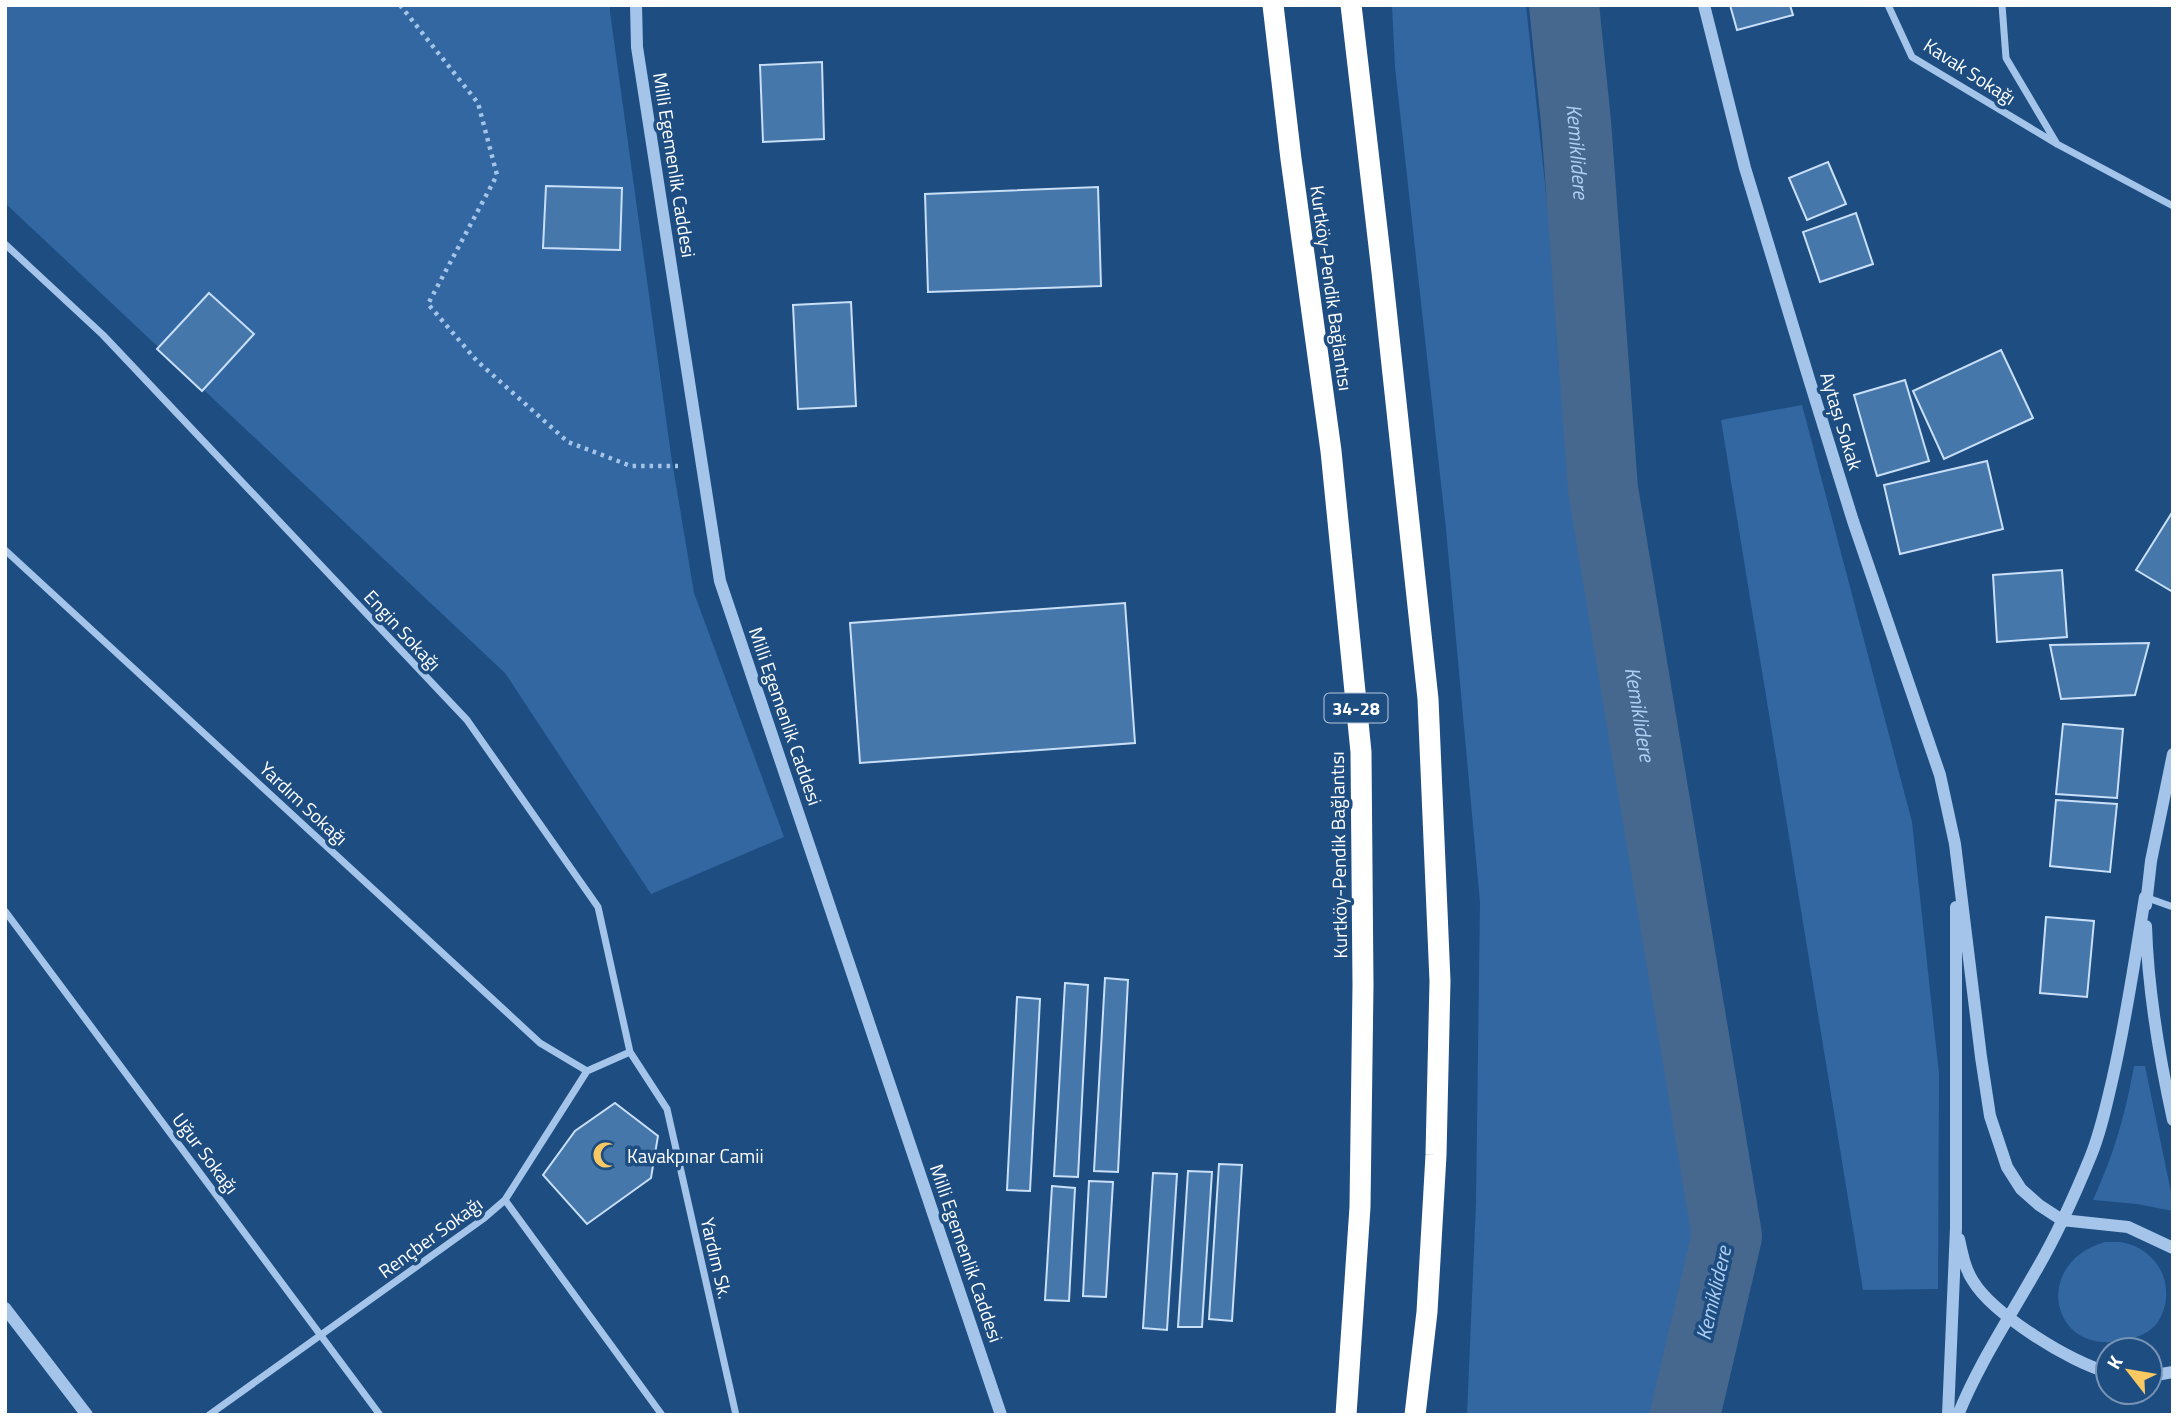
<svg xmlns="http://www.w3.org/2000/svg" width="2178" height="1420" viewBox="0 0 2178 1420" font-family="'Titillium Web',sans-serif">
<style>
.green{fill:#3267a1}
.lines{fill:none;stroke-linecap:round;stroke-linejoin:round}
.river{stroke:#46688f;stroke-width:70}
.building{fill:#4677ab;stroke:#c8dff7;stroke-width:2}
.path{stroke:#a4c5e9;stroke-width:4.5;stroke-dasharray:3.5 5;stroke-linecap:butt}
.minor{stroke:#a4c5e9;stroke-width:7}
.tertiary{stroke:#a4c5e9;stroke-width:12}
.motorway{stroke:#fff;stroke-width:21}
.labels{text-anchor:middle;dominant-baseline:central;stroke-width:7;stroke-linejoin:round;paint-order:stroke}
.shield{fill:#1e4d82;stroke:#bccada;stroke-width:2}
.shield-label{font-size:18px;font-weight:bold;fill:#fff}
.street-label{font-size:19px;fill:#fff;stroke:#1e4d82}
.poi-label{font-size:19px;fill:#fff;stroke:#1e4d82;text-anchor:start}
.water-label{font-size:21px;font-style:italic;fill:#afcff1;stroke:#1e4d82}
</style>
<rect width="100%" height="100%" fill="#1e4d82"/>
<!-- green -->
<path class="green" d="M5,5h605v7l61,443 23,138 90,244 -133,57 -146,-221 -500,-470z
M1392,5h134l45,424 131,795 -46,191h-189l9,-212 4,-301 -34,-373 -51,-462z
M1802,405l110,417 27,252 -1,215 -75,1 -142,-870z
M2134,1066h11l28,136v9l-36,-7 -44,-4c21,-46 32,-84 41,-134z
M2105,1242c5,0 11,0 16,0 39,7 57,47 37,80 -8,11 -20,15 -32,18 -76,18 -95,-77 -21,-98z"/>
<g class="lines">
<!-- river -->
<path class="river" id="s1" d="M1564,5l12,117 27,367 124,747 -42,179"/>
</g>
<!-- building -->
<path class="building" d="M1730,5h60l3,10 -56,15z
M822,62l2,77 -61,3 -3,-77z
M1828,162l18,42 -39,16 -18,-42z
M546,186l76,2 -2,62 -77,-2z
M1098,187l3,99 -173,6 -3,-98z
M1856,213l17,51 -53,18 -17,-50z
M209,293l45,41 -52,57 -45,-42z
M851,302l5,104 -58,3 -5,-104z
M2001,350l32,68 -89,41 -31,-68z
M1905,380l24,81 -52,15 -23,-81z
M1987,461l16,68 -103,25 -16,-69z
M2173,511v81l-37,-22z
M2062,570l5,67 -70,5 -4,-67z
M1125,603l10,140 -275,20 -10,-140z
M2149,643l-14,52 -74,4 -11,-54z
M2063,724l60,5 -6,69 -61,-4z
M2056,800l61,4 -7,68 -60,-6z
M2046,917l48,4 -7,76 -47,-4z
M1105,978l23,2 -10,192 -24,-1z
M1065,983l23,2 -10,192 -24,-1z
M1017,997l23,2 -10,192 -23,-1z
M615,1103l43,33 -7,42 -64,46 -44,-49 32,-44z
M1219,1164l23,1 -10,156 -23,-2z
M1188,1171l24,1 -10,155h-24z
M1153,1173l24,1 -10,156 -24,-2z
M1089,1181l24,1 -7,115 -23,-1z
M1052,1186l23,2 -6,113 -24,-1z"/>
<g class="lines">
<!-- path -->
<path class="path" d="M400,5l78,98 19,72 -69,129 49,57 91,81 63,24h47"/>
<!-- minor -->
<path class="minor" d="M1888,5l24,52 145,87 116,62
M2002,5l4,53 51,86
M5,244l98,91 364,385 131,187 32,145 37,57 69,306
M5,550l535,493 47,28
M2145,897l28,10
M5,911l375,504
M505,1200l157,215
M209,1415l274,-196 22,-19 82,-129 43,-19"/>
<!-- tertiary -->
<path class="tertiary" d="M636,5l1,42 83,534 281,834
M1704,5l41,163 64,211 44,142 87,254 15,69 26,213 9,59 17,51 14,22 18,16 23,15 66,7 45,21
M2146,905l5,-44 22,-107
M2146,926c2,66 13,130 27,194
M1959,1239c3,14 6,30 14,42 20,33 98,82 135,91
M5,1308l82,107
M2150,1376l23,-4
M1948,1415l8,-187v-321
M1958,1415c20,-50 50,-95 76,-141 22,-37 40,-77 56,-116 10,-24 16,-51 22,-77 14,-60 23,-122 33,-184"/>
<!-- motorway -->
<path class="motorway" d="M1273,5l18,154 40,292 30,301 2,233 -3,222 -14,208
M1351,5l31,267 46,427 12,282 -4,174 -9,157 -12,103"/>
</g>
<!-- icons -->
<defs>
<g id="mosque-bare" transform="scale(2.1)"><path d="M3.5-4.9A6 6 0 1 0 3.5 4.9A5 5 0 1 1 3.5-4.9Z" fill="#f8c863" stroke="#1e4d82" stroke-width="2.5" paint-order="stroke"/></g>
</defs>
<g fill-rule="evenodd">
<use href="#mosque-bare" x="606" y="1155"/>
</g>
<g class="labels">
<!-- shield labels -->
<rect class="shield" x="1324.5" y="693.5" width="63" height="29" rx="5"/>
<g class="shield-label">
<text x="1356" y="708">34-28</text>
</g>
<!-- street labels -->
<g class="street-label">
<text transform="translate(1970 71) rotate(33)">Kavak Sokağı</text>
<text transform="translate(675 165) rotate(81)">Milli Egemenlik Caddesi</text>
<text transform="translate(1332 288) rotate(82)">Kurtköy-Pendik Bağlantısı</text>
<text transform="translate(1842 421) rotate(73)">Aytaşı Sokak</text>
<text transform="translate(403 630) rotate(47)">Engin Sokağı</text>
<text transform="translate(786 716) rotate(71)">Milli Egemenlik Caddesi</text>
<text transform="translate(304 803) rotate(43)">Yardım Sokağı</text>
<text transform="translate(1338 855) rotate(-91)">Kurtköy-Pendik Bağlantısı</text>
<text transform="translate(206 1153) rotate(53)">Uğur Sokağı</text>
<text transform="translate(430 1237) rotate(-36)">Rençber Sokağı</text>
<text transform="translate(967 1253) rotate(71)">Milli Egemenlik Caddesi</text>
<text transform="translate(717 1258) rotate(77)">Yardım Sk.</text>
</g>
<!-- poi labels -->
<g class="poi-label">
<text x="627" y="1155">Kavakpınar Camii</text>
</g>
<!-- water labels -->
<g class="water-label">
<text stroke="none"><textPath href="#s1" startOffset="147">Kemiklidere</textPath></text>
<text stroke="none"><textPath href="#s1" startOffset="714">Kemiklidere</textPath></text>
<text transform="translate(1713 1293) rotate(-77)">Kemiklidere</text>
</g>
</g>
<!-- border -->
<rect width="2178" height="1420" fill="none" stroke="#ffffff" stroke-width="14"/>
<!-- north arrow -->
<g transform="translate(2129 1371) rotate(301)"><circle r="33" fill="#1e4d82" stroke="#7894b4" stroke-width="2"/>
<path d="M0-5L12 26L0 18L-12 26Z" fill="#f8c863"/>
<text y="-10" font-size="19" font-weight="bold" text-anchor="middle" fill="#ffffff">K</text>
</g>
</svg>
